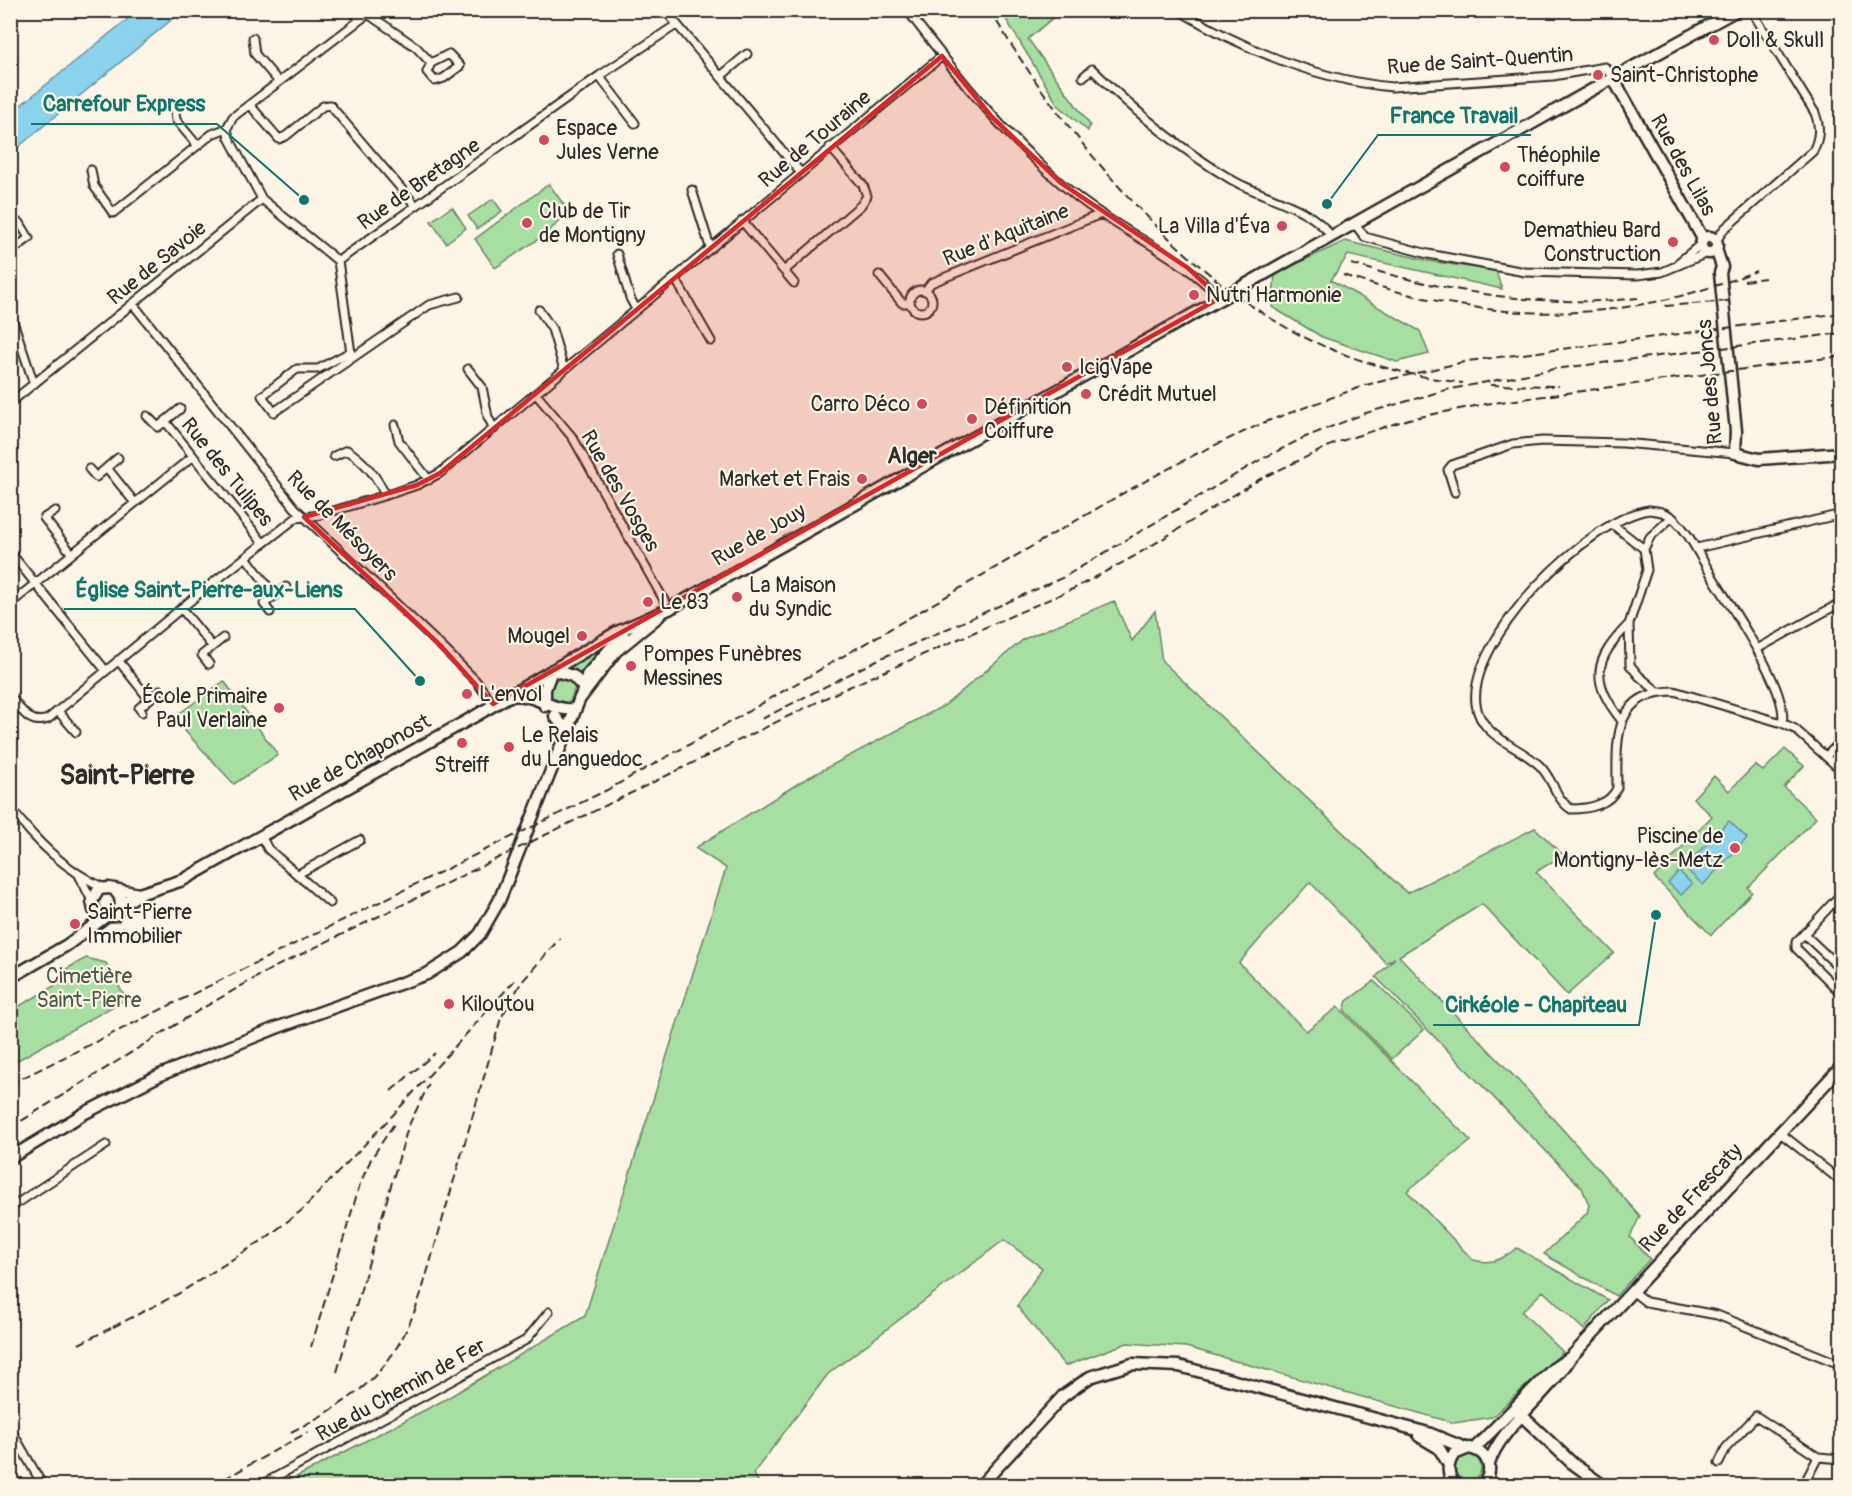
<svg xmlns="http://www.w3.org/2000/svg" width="1852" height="1496" viewBox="0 0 1852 1496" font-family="Pangolin,sans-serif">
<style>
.green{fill:#a7dea2;stroke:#698466;stroke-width:1.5}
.water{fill:#8bd2ec;stroke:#658f9f;stroke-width:1.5}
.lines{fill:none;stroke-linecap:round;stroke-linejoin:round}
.street-casing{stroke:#2b2b2b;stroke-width:11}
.secondary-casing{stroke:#2b2b2b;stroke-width:15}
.primary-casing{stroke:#2b2b2b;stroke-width:15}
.street{stroke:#fcf5e5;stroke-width:7}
.secondary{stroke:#fcf5e5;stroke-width:10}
.primary{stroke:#fcf5e5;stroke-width:10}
.rail{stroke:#2b2b2b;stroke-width:2;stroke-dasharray:9 4.5;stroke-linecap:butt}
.marked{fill:#d62828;fill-opacity:0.2;stroke:#d62828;stroke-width:4.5;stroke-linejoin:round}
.poi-dot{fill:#d1495b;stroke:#fcf5e5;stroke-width:2}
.labels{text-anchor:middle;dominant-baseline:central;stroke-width:4.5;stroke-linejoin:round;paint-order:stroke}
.poi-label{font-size:21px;fill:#2b2b2b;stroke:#fcf5e5;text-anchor:start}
.street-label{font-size:21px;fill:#2b2b2b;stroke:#fcf5e5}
.park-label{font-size:21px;fill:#4a5849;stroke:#fcf5e5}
.neighbourhood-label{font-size:22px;font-weight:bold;fill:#2b2b2b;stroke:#fcf5e5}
.district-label{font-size:27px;font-weight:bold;fill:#2b2b2b;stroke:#fcf5e5}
.leader{fill:none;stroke:#0f766e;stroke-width:2}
.callout-dot{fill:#0f766e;stroke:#fcf5e5;stroke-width:2}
.callout-label{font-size:22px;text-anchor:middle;font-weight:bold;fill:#0f766e;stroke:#fcf5e5;stroke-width:4.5;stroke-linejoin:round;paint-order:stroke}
</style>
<rect width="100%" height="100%" fill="#fcf5e5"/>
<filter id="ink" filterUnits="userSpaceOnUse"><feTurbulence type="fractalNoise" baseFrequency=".0167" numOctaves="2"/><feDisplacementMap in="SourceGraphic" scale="12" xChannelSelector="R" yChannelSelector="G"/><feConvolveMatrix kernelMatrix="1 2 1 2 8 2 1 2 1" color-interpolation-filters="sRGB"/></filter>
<g filter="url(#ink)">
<!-- green -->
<path class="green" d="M1001,11h49l5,5 -27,23 62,86 -2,6 -30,-26z
M549,184l20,28 -23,22 -51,34 -20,-29z
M493,199l9,12 -25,18 -9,-13z
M452,207l14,21 -20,15 -15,-22z
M1345,241l84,20 67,10 6,18 -154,-34 -17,25 89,51 9,23 -32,8 -75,-25 -50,-30 3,-33z
M1114,601l18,40 23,-30 7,50 245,232 128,-65 28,27 -27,17 78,81 -47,42 -85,-91 -83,52 131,137 110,123 -10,21 20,22 -34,37 -72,-42 43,-41 2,-8 -7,-17 -206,-211 19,-19 -9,5 -76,-81 -71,81 67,68 32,-24 133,134 -64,50 66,69c20,5 29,-1 44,-12l91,52 -24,30 -41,-39 -21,21 41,40 -71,65 -38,6 -268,-76 -59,-4 -62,23 -48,-60 25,-38 -38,-28 -176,134 -75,100 8,11h-480l165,-86 139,-83 141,-448 -31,-20 107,-67 143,-76 79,-66z
M613,639l-31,39 -8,-7 -13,-3z
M561,678h8l7,6 -7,21 -19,-4 1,-17z
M224,681l54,74 -44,29 -61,-66z
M1785,749l19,17 -20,21 32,31 -68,70 4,4 -41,43 -57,-58 58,-61 -19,-18 21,-22 15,15 26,-26 8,6z
M86,958l20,5 20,36 -115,65v-53l50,-29 -2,-9z
M1374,981l50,49 -32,29 -48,-49 3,-9z
M1455 1468a13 13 0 1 1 26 0a13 13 0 1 1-26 0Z"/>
<!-- water -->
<path class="water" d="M139,10l43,1 -171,142v-40z
M1729,821l18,17 -44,47 -19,-18z
M1679,871l13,13 -11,11 -13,-12z"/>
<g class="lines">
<!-- street casing -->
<g class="street-casing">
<path id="street" d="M352,10l8,10
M524,10v1
M665,10l135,162
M907,10c51,67 103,133 169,186 46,37 104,58 144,102
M1178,10c64,38 139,70 214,77l161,-11 52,-9 8,11
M1712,10l5,11
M368,14l48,33 15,16
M253,38l2,16 24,28
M449,54l11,12 -16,12 -9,3 -8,-9 4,-9z
M599,76l36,47
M721,76l26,-22
M1083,77l9,-8c42,42 88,80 140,111 31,18 79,26 99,56
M174,103l2,17 21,25
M250,105l29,34 7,-3 37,-30 7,-1 86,101
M227,128l6,-11 140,-107
M91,170l3,16 19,27 99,-79 15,-6
M692,190l18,57
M262,199l76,62 261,-185 77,-51
M742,221l52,62
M1354,223l11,14 63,17 97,18 112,3 25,-3 45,-19
M10,230l10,-7 9,15 -19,14
M1716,241l8,-12 89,-78c7,-14 7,-24 2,-38l-64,-103
M617,254l13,44 6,11
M338,261l13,92
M1679,262l22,-18
M784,271l77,-66 6,-9 -4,-11 -33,-38
M879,275l23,28h8
M675,278l36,63
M910 301a11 11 0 1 1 22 0a11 11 0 1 1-22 0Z
M925,291l6,-8 170,-69
M133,304l162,204 146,138 35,35 17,23
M539,310l13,19 12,41
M10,312l24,72
M350,352l-32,17h-21l-35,27 12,16 155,-107 30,-8
M468,369l14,18 6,30 6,12
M536,394l37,44 96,171
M10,403l252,-204 -33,-61 -2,-10
M147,416l11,11 22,-18
M165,421l98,122
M395,425l4,16 30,39
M334,456l13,-6c17,11 30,26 38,45
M107,468l28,35
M89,469l7,8 22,-19
M1455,492l-7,-22 4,-5 61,-21 29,-3 81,2 112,10
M1649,510c10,1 17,2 25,9 15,14 21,29 31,45 17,31 86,126 77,159l-108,-32c-63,1 -57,52 -57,97 -7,17 -29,21 -46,21 -16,-10 -18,-31 -32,-44 -20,-19 -59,-28 -63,-61 -8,-65 112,-185 173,-194z
M55,511l-11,7 28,36
M1612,524l32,25
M1697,548l145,-34
M10,552l96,119
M246,557l29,39
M10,604l182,-147
M181,608l31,38
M270,612l-6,-8 22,-17
M1757,649l76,-42 9,-2
M118,660l31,39
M209,664l-7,-9 21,-17
M1658,692l-19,-16 -9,-11 -1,-41 18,-54 -3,-21 6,-12 22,-20
M10,696c11,13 19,30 38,23l153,-127 95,-74 24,-3 73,-22 24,-8 23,-12 502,-417
M58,711l18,21
M142,712l-3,-4 21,-18
M1622,721c-33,-41 -28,-61 7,-97
M1782,723l13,6 47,42
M1826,756l16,-15
M10,807c26,35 54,62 94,81
M261,836l7,13 62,54
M298,874l62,-34
M79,875l13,26
M1804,934l38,-41
M1842,970l-38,-36 -8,8v6l46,46
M1779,1132l63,50
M10,1208l96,-63
M1632,1291l14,11 71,13 125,50
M10,1428l33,58
M1719,1463l7,-15 30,-32 62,41 24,2
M259,1486l267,-146 23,-28
M1803,1486l15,-29"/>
</g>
<!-- secondary casing -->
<g class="secondary-casing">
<path id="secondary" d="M1613,78l90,161
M1701 245a8 8 0 1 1 16 0a8 8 0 1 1-16 0Z
M1716,249l6,18 -2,6 16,158 -1,22 24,6 83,-6
M552,670l21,6 11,12
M584,688l3,-13 36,-41
M510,696c26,-4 41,16 65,13
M579,700l37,-49 43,-35
M545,706v-17l7,-19
M114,889l6,8 1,9 -6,9 -14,1 -7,-6 -2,-9 7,-12 10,-1 30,6
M121,906l18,-12 44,-14 294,-165 140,-83 52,-23
M10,978l57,-33 38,-28
M1519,1413l53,50 32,23
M1419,1436l20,12 10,17
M1474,1449l79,-80 18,-12 271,-291
M1489,1464c9,-34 60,-71 80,-104
M980,1486l83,-90 27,-19 42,-13 47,2 249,67 37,15
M1457,1486c-10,-9 -11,-21 -3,-32l15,-6c20,3 27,24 12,38"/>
</g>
<!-- primary casing -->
<g class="primary-casing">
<path id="primary" d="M669,609l944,-531 124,-68
M555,716l7,9 -2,12
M10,1158l75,-45 75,-38 116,-47 151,-54 35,-22 18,-18 19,-33 85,-213"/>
</g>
<!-- street -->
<use href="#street" class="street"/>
<!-- secondary -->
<use href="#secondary" class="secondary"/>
<!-- primary -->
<use href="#primary" class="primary"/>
<!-- rail -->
<path class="rail" d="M990,10c70,120 193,269 320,330 49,23 100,36 153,43
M1351,264c95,27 188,45 287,34
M1343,275c144,49 271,53 413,-4
M1744,281l21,-3
M1665,306l64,-5
M1490,385l69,1
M762,719l115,-59 187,-83 196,-117 43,-22 63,-25 80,-23 108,-21 288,-36
M10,1084l597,-294 130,-72 390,-227 67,-36 71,-33 101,-37 102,-24 374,-48
M391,1091l44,-38
M10,1128l191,-119 70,-40 571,-279 233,-102 58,-31 127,-78 78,-37 71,-23 76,-15 357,-48
M113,1327l65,-33 88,-56 36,-28 91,-95 123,-136
M79,1344l40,-20
M311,1347l49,-163 11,-25 25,-38
M337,1372l71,-245 21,-43
M291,1432c73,-37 107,-65 132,-145l78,-269 20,-35 39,-45
M212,1486l96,-54"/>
</g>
</g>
<!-- marked area -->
<path class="marked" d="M942,56l50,61 69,66 127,85 32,30 -727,406 -52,-58 -137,-129 113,-32 23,-12z"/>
<!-- markers -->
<g class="poi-dot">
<circle cx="1714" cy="40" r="6"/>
<circle cx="1598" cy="75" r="6"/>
<circle cx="544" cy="140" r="6"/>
<circle cx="1505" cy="167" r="6"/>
<circle cx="527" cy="223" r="6"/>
<circle cx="1282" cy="226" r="6"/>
<circle cx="1673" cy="242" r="6"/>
<circle cx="1194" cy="295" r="6"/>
<circle cx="1067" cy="367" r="6"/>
<circle cx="1086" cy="394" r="6"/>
<circle cx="922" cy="404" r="6"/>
<circle cx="972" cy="419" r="6"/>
<circle cx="862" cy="479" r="6"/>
<circle cx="737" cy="597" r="6"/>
<circle cx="648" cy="602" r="6"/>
<circle cx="582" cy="636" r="6"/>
<circle cx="631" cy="666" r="6"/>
<circle cx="467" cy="694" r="6"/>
<circle cx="279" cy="708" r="6"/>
<circle cx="462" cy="743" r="6"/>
<circle cx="509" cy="747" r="6"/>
<circle cx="1735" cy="848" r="6"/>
<circle cx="75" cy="924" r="6"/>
<circle cx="449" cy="1004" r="6"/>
</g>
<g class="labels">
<!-- poi labels -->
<g class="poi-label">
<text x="1726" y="40">Doll &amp; Skull</text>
<text x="1610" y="75">Saint-Christophe</text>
<text x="556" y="128">Espace<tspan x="556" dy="24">Jules Verne</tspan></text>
<text x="1517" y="155">Théophile<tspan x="1517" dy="24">coiffure</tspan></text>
<text x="539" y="211">Club de Tir<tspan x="539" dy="24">de Montigny</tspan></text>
<text x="1270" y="226" text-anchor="end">La Villa d'Éva</text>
<text x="1661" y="230" text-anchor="end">Demathieu Bard<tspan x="1661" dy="24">Construction</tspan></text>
<text x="1206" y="295">Nutri Harmonie</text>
<text x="1079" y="367">IcigVape</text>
<text x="1098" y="394">Crédit Mutuel</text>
<text x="910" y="404" text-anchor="end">Carro Déco</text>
<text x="984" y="407">Définition<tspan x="984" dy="24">Coiffure</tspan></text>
<text x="850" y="479" text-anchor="end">Market et Frais</text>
<text x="749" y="585">La Maison<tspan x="749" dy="24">du Syndic</tspan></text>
<text x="660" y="602">Le 83</text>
<text x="570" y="636" text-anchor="end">Mougel</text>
<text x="643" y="654">Pompes Funèbres<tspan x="643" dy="24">Messines</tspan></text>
<text x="479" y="694">L'envol</text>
<text x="267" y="696" text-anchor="end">École Primaire<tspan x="267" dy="24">Paul Verlaine</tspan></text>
<text x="521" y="735">Le Relais<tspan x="521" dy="24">du Languedoc</tspan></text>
<text x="462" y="765" text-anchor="middle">Streiff</text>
<text x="1723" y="836" text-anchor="end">Piscine de<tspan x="1723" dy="24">Montigny-lès-Metz</tspan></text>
<text x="87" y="912">Saint-Pierre<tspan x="87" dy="24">Immobilier</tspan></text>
<text x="461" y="1004">Kiloutou</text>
</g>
<!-- street labels -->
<g class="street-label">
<text transform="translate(1480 61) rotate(-4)">Rue de Saint-Quentin</text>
<text transform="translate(815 139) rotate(-40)">Rue de Touraine</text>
<text transform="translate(1683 165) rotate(61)">Rue des Lilas</text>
<text transform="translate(419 184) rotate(-35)">Rue de Bretagne</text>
<text transform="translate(1006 235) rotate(-22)">Rue d'Aquitaine</text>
<text transform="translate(157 263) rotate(-39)">Rue de Savoie</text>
<text transform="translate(1710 382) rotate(-95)">Rue des Joncs</text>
<text transform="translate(227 472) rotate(51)">Rue des Tulipes</text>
<text transform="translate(620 491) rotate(60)">Rue des Vosges</text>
<text transform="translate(342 526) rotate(45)">Rue de Mésoyers</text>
<text transform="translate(759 535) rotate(-30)">Rue de Jouy</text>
<text transform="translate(360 758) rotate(-29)">Rue de Chaponost</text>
<text transform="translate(1691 1198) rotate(-47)">Rue de Frescaty</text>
<text transform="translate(401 1390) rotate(-29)">Rue du Chemin de Fer</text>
</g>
<!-- park labels -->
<g class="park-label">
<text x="89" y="976">Cimetière<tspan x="89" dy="24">Saint-Pierre</tspan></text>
</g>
<!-- neighbourhood labels -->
<g class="neighbourhood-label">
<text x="912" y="456">Alger</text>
</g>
<!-- district labels -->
<g class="district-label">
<text x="127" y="775">Saint-Pierre</text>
</g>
</g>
<!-- callouts -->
<path class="leader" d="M304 200L217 124H31M1327 204L1378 135H1531M420 681L355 609H64M1656 915L1639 1025H1433"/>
<g class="callout-dot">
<circle cx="304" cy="200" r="6"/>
<circle cx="1327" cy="204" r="6"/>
<circle cx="420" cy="681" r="6"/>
<circle cx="1656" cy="915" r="6"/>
</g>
<g class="callout-label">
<text x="124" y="111">Carrefour Express</text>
<text x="1454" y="123">France Travail</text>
<text x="209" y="597">Église Saint-Pierre-aux-Liens</text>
<text x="1536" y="1012">Cirkéole - Chapiteau</text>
</g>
<!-- margin -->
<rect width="1852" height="1496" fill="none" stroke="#fcf5e5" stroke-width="36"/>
<rect x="18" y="18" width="1816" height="1460" fill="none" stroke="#2b2b2b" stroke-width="2" filter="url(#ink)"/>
</svg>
